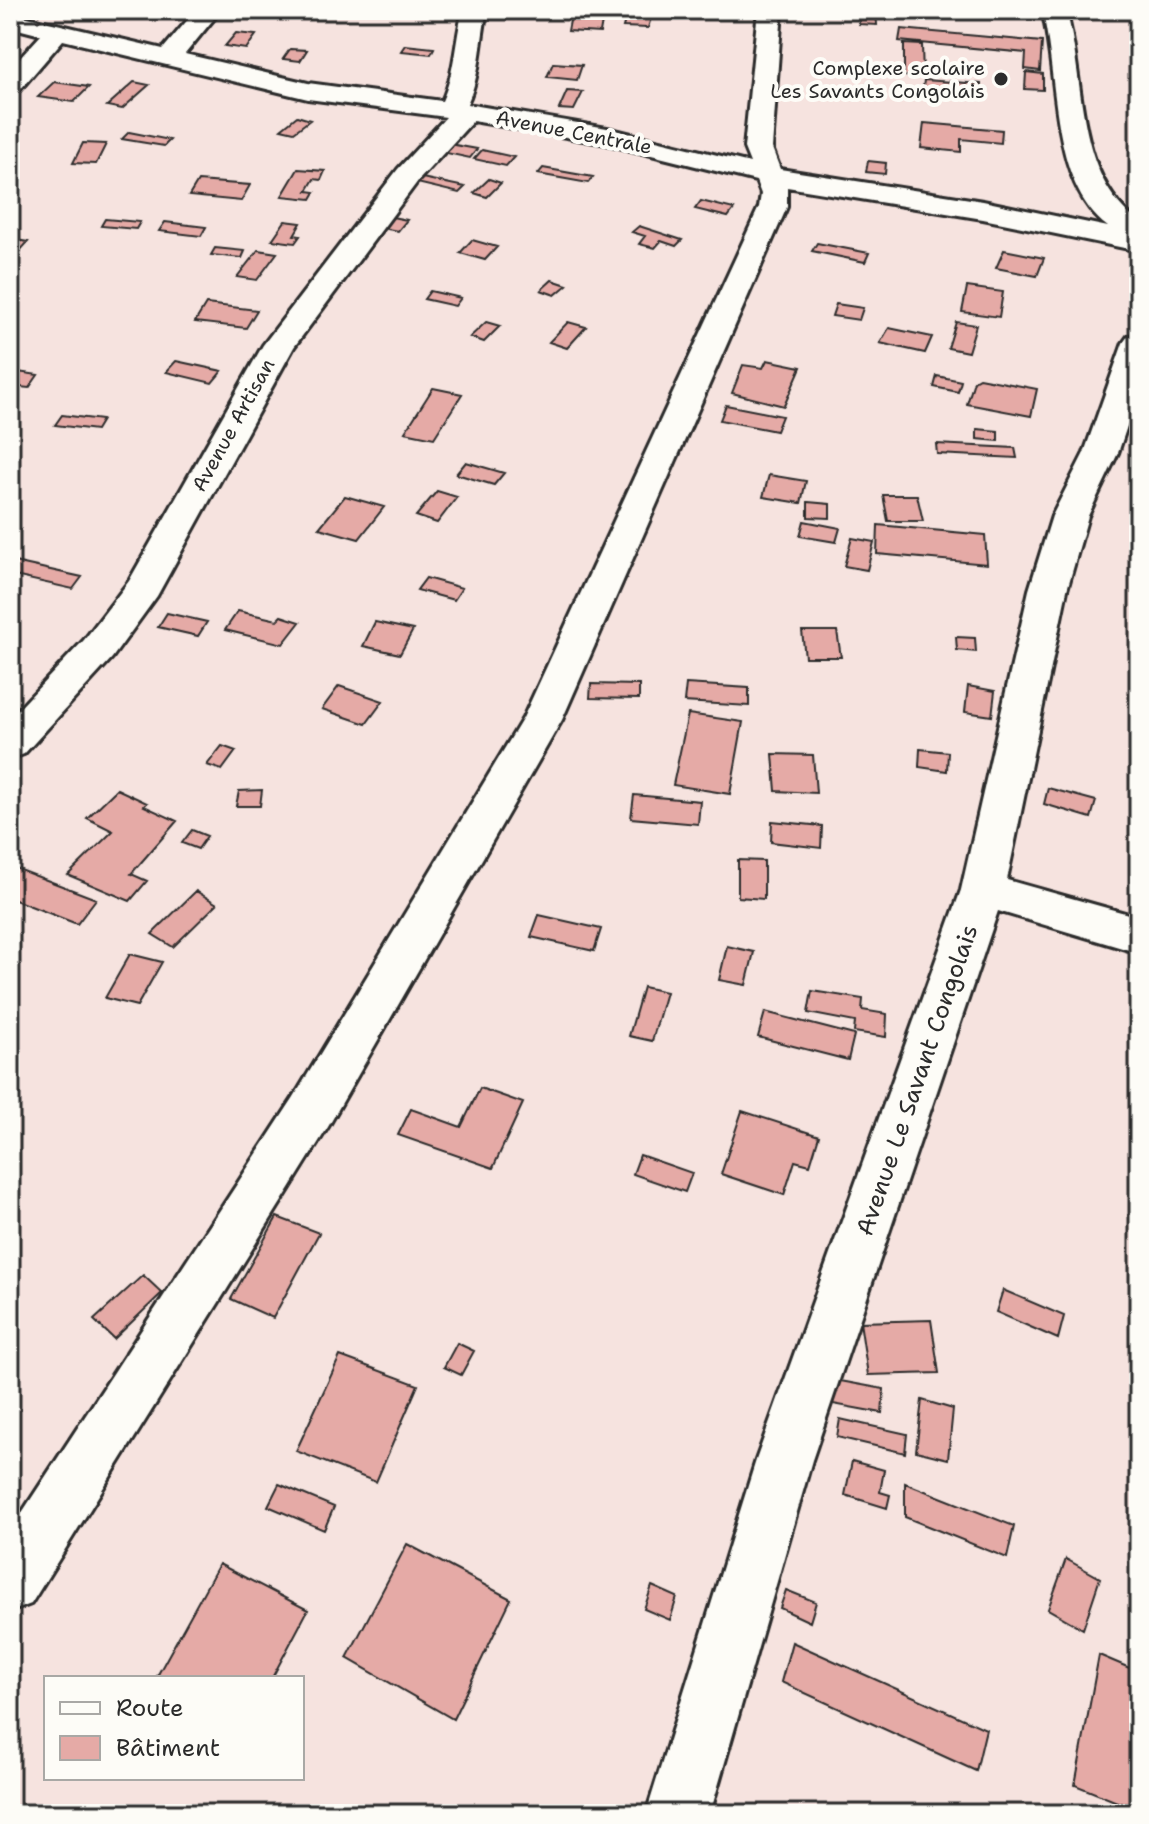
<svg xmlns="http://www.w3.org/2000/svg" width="1149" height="1824" viewBox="0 0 1149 1824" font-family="'Shantell Sans',sans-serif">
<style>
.building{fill:#e5aaa6;stroke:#2b2b2b;stroke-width:2}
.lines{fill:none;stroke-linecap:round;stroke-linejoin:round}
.minor-casing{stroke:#2b2b2b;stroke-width:6}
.minor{fill:#fdfcf7;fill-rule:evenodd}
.poi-dot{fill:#2b2b2b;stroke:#fdfcf7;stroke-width:3}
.labels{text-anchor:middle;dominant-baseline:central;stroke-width:8;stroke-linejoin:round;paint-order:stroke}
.far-poi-label{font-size:20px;fill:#2b2b2b;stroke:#fdfcf7;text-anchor:end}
.far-street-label{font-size:20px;fill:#2b2b2b;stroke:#fdfcf7}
.street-label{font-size:24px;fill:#2b2b2b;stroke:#fdfcf7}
</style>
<rect width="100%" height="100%" fill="#f6e3df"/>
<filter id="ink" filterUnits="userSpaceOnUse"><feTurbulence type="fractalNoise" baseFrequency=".0125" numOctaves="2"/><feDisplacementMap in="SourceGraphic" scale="16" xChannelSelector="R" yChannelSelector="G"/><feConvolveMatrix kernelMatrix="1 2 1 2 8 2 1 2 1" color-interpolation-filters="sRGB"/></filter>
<g filter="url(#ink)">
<!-- building -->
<path class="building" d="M572,10l32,1 -4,22 -32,-2z
M628,10l25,1 -5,17 -25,-1z
M858,12h18l1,13 -18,-1z
M901,29l141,13 -2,29 -15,-2 1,-16 -127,-12z
M236,33l20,2 -10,14 -21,-3z
M904,44l18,1 1,32 -19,-1z
M405,45l29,3 -3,6 -30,-3z
M290,49l17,1 -7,11 -17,-2z
M553,63l29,2 -5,15 -30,-3z
M1026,72l17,2v16l-18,-1z
M924,80l57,4v9l-58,-5z
M54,82l35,5 -15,15 -36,-5z
M134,82l15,3 -27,24 -15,-3z
M567,91l16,1 -9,18 -15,-1z
M297,116l13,4 -16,12 -13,-3z
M924,123l78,7 -1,13 -40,-4v13l-40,-4z
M129,132l41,8 -6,6 -42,-7z
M83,143l23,1 -10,20 -23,-1z
M444,143l33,6 -7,9 -33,-7z
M482,150l32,7 -8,9 -32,-7z
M868,161l18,2 -1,11 -19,-2z
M543,168l50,9 -5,6 -50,-9z
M298,169l27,2 -4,9 -7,-1 -7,12 8,1 -4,7 -29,-3z
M422,178l43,9 -6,6 -42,-10z
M489,179l12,4 -14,14 -13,-4z
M198,181l52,4 -9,16 -52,-5z
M701,201l33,8 -6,8 -33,-8z
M392,217l15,3 -9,11 -16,-3z
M105,219l35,3 -4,7 -35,-3z
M285,221l16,2 -7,12 6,1 -5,7 -23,-3z
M165,222l41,5 -5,9 -42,-5z
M639,226l43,14 -6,6 -15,-5 -6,7 -16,-4 6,-8 -13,-4z
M10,239l18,3 -18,20z
M472,240l25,7 -12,13 -25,-7z
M817,243l52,10 -4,9 -53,-11z
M215,248l30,3 -3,7 -31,-3z
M258,250l19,3 -20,27 -20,-3z
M1004,250l40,8 -7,18 -41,-8z
M552,280l15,5 -12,10 -14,-5z
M967,287l36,5 -4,25 -37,-5z
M430,291l31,7 -6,8 -31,-7z
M206,304l51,6 -11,18 -51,-6z
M836,304l27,4 -4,12 -27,-4z
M486,322l14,4 -16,16 -14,-5z
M568,322l18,5 -19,21 -18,-6z
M956,322l20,3 -8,27 -20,-4z
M889,328l43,9 -7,16 -45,-10z
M767,360l34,7 -17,39 -52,-13 11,-28 20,3z
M176,361l46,10 -10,12 -46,-11z
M18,372l20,3 -9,13 -19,-2z
M937,376l24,5 -3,11 -24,-5z
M979,378l58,11 -6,27 -64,-12 7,-23z
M433,388l29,6 -28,44 -29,-6z
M726,405l56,11 -6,15 -56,-11z
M62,415l40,5 -6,10 -41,-5z
M977,429l21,2v10l-21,-2z
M936,444l79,4 2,10 -80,-4z
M466,462l38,11 -10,12 -38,-11z
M769,475l37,6 -5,22 -38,-6z
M437,491l20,6 -20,26 -21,-7z
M883,495h34l6,26h-35z
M345,496l39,11 -25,32 -40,-11z
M808,502l22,2v14l-22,-1z
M804,521l36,7 -4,14 -36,-6z
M878,525l107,10 2,29 -110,-10z
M852,538l22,4 -7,28 -23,-4z
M10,561l72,16 -9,12 -63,-14z
M426,578l36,10 -8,12 -37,-10z
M238,611l39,9 4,-4 19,6 -17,22 -58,-14z
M167,613l40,9 -9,14 -40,-9z
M375,622l38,8 -13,24 -37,-8z
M802,631h35l4,26h-36z
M956,637l19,1 1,14 -19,-2z
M591,684l48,1v14l-49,-1z
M686,684l63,4v18l-65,-4z
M339,686l44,15 -17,23 -44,-15z
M968,686l27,5 -3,25 -27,-4z
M688,714l55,8 -13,72 -57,-9z
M222,746l14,5 -14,19 -15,-5z
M920,749l28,3 -1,19 -28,-4z
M773,754l40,1 3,38 -40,-2z
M1048,788l48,13 -5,17 -47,-14z
M117,789l30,14 -3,3 33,15 -46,53 16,7 -17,20 -62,-26 45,-44 -26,-13z
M262,790l-2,16h-24l3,-15z
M634,795l66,6 -2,23 -67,-6z
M772,821l50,5 -1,22 -50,-6z
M192,830l15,6 -9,13 -16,-6z
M738,860l26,1v38l-26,-2z
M10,866l86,33 -19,25 -67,-26z
M196,891l21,13 -44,43 -21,-13z
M539,915l62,14 -7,22 -63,-14z
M727,946l27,6 -8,33 -27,-5z
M130,954l32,8 -25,44 -32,-8z
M643,987l23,5 -14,49 -23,-5z
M812,991l51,8 -1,11 25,4 -1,23 -32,-5 1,-10 -47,-9z
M765,1012l89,23 -6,25 -90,-23z
M480,1088l43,15 -30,65 -95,-33 13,-26 50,18z
M742,1111l77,25 -9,29 -15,-4 -11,34 -63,-21z
M640,1155l52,18 -7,19 -52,-18z
M277,1217l42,16 -46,85 -42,-19z
M143,1275l19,18 -48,46 -20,-19z
M1003,1290l61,26 -6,23 -62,-27z
M931,1320l8,53 -71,2 -8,-53z
M457,1343l17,8 -13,24 -17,-8z
M340,1356l78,29 -42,97 -80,-31z
M835,1380l49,9 -2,24 -49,-9z
M922,1400l31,9 -5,50 -32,-8z
M840,1419l67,15 -2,19 -68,-16z
M852,1461l32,9 -4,22 10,3 -3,13 -42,-13z
M905,1483l109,43 -7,32 -102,-41z
M279,1484l55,23 -10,23 -56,-24z
M407,1544l104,55 -58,120 -106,-61z
M1066,1559l34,19 -17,51 -35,-20z
M219,1564l89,46 -36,68h-116z
M652,1586l25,11 -7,23 -26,-11z
M786,1590l30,12 -6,20 -30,-14z
M792,1642l194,87 -10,42 -195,-89z
M1099,1655l40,17v92l-7,44 -57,-23z"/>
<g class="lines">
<!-- minor casing -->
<g class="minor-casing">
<path id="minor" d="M196,10h25l-36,44 123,29 134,18c13,-28 13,-60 21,-91h24c-7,32 -6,64 -20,94l140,24 143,35 -6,-15 14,-138h24l-10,138 8,21 203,32 125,26c-59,-44 -49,-152 -66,-217h24c20,71 8,165 73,212v29l-156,-32 -196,-32v20l-225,513 -234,407 -297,477 -21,8v-81l284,-434 229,-379 236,-511 2,-13 -5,-13 -149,-37 -134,-23 -55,60 -124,166 -137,249 -45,62 -88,96 -14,5v-41l74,-78 45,-59 134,-236 135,-176 48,-52 -138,-18 -245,-59 -44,51 -9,2v-24l31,-34 -31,-8v-14l153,36z
M1139,334v56l-21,63 -30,63 -21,74 -60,290 132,37v36l-141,-42 -186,549 -102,354h-64l110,-354 205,-570 68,-300 23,-74 32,-63 39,-110 5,-7z"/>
</g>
<!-- minor -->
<use href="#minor" class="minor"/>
</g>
</g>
<!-- markers -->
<circle class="poi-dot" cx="1001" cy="79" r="8"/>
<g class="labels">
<!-- far-poi labels -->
<g class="far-poi-label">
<text x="985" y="68">Complexe scolaire<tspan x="985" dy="23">Les Savants Congolais</tspan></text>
</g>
<!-- far-street labels -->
<g class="far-street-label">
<text transform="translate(574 132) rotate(11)">Avenue Centrale</text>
<text transform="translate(233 425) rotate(-61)">Avenue Artisan</text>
</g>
<!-- street labels -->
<g class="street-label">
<text transform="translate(917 1080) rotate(-71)">Avenue Le Savant Congolais</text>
</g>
</g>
<!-- margin -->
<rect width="1149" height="1824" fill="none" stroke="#fdfcf7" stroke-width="40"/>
<rect x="20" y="20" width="1109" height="1784" fill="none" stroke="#2b2b2b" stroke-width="3" filter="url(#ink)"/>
<!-- legend -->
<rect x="44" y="1676" width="260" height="104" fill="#fdfcf7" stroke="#a9a8a5" stroke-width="2"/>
<rect x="60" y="1702" width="40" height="12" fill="#fdfcf7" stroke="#a9a8a5" stroke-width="2"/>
<text x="116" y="1716" font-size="24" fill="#2b2b2b">Route</text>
<rect x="60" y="1736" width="40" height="24" fill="#e5aaa6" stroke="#a9a8a5" stroke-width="2"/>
<text x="116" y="1756" font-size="24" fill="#2b2b2b">Bâtiment</text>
</svg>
